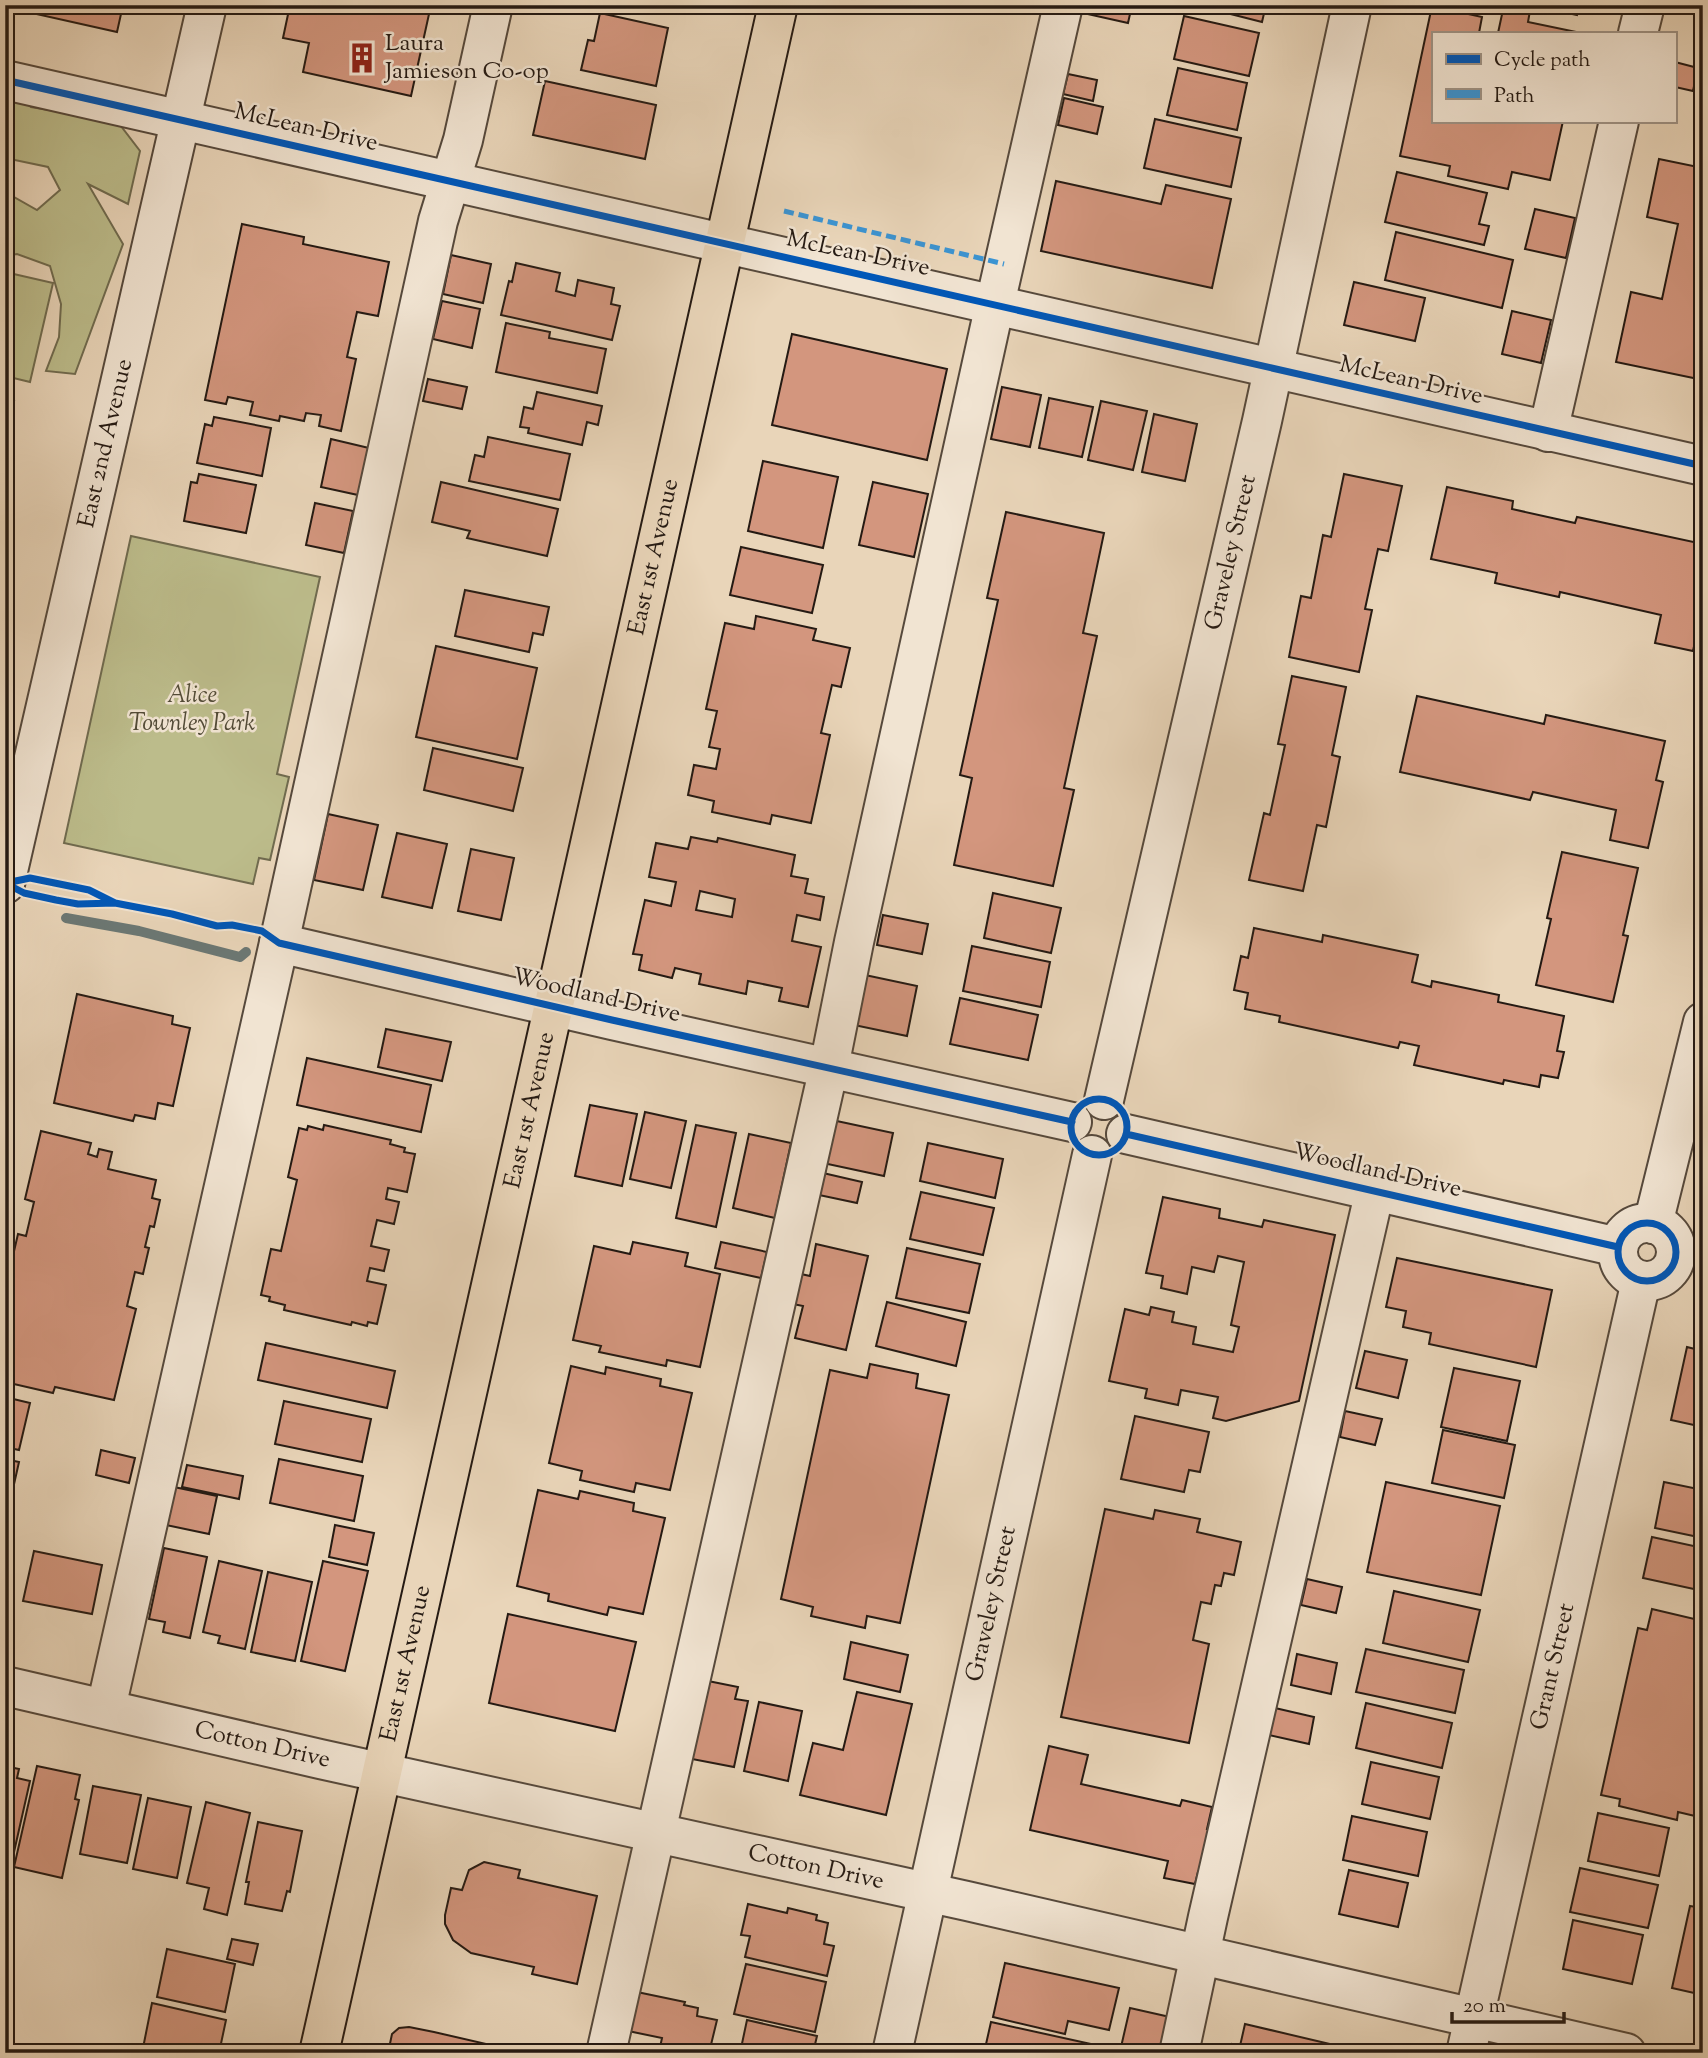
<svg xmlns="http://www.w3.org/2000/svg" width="1708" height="2058" viewBox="0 0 1708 2058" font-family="'Sorts Mill Goudy',serif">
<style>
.green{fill:#bcbc8b;stroke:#706b4f;stroke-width:2}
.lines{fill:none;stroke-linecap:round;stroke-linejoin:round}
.stream{stroke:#6b7875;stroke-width:10}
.building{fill:#d3967e;stroke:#251a13;stroke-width:2;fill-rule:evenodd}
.minor-casing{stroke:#56493c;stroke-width:42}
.major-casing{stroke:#251a13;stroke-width:42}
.minor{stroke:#f1e4d2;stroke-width:38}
.major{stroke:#e9d5b9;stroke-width:38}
.quiet{stroke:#3b94d3;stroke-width:5;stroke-dasharray:10 5;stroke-linecap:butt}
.cycleway-casing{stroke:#f1e4d2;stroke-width:11}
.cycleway{stroke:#0057b8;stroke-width:7}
.labels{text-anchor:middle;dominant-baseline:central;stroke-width:5;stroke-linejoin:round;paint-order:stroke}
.poi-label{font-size:24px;fill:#251a13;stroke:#f1e4d2;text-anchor:start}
.street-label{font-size:24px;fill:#251a13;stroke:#f1e4d2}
.park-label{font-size:24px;font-style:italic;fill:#524b37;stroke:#f1e4d2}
</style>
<rect width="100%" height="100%" fill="#e9d5b9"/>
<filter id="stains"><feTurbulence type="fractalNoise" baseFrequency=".00286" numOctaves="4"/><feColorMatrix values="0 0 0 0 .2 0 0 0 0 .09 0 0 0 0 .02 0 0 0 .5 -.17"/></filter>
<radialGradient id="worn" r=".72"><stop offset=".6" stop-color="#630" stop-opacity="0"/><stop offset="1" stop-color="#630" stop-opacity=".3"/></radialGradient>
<!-- green -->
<path class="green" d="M5,75l26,32 86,14 23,30 -12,53 -40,-20 35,60 -48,130 -29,-3 13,-34 2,-33 -11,-38 -33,-12 -12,2v-64l32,18 23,-20 -12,-23 -43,-9z
M5,272l48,11 -23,99 -25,-6z
M131,536l189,41 -43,197 12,3 -19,83 -11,-2 -6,26 -189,-41z"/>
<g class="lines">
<!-- stream -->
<path class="stream" d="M66,918l73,13 101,26 6,-5"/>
</g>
<!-- building -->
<path class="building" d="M5,5h118l-6,27 -112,-25z
M290,5h141l-20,91 -108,-24 6,-29 -26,-5z
M1084,5h48l-4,18 -45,-10z
M1195,5h71l-4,17z
M1504,5h27l-3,17 53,11h-83z
M1531,5h49l-3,10z
M1432,6l50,11 -3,16h-46v88l49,2 1,-2h80l-13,59 -38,-8 -4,17 -60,-13 2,-10 -50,-10z
M600,13l68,15 -12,58 -75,-16 7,-30 6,1z
M1184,16l75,17 -10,43 -75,-17z
M1675,62l23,6 -5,23 -18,-4z
M1178,68l69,15 -10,47 -70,-15z
M1068,74l29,6 -4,21 -30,-7z
M545,81l111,24 -11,54 -112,-24z
M1064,98l39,9 -6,27 -39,-9z
M1155,119l86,19 -10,49 -87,-19z
M1659,159l44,9v212l-87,-18 15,-70 31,7 16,-75 -31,-7z
M1397,172l90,21 -8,31 10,2 -5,19 -99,-23z
M1056,181l105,23 5,-19 65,14 -19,89 -171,-37z
M1535,209l40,9 -9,40 -41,-9z
M242,224l62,13 -1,7 86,18 -11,54 -21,-4 -10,45 9,2 -15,72 -22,-5 2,-11 -15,-2 -2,8 -24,-5 -1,5 -29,-6 3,-13 -25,-5 -2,7 -21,-4z
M1396,232l117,28 -11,48 -117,-28z
M451,255l40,9 -8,39 -40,-9z
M516,263l44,10 -4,18 19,5 3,-16 36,8 -3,16 9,2 -8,34 -111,-25 8,-34 3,1z
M1354,282l71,16 -10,43 -71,-16z
M442,301l38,8 -8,39 -39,-9z
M1512,311l39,9 -10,43 -39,-9z
M506,323l44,9 -1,6 57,11 -9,44 -101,-21z
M792,334l155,35 -20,91 -155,-35z
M428,379l39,8 -5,22 -39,-8z
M1002,387l39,8 -11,52 -39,-8z
M537,392l65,14 -4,19 -11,-3 -5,23 -54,-12 1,-5 -9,-1 4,-20 9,2z
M1049,398l44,9 -11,50 -43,-9z
M5,399l9,2 -9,40z
M1101,401l46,10 -14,59 -45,-10z
M1154,414l43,10 -12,57 -43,-9z
M214,417l57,11 -9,48 -65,-13 8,-39 7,2z
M488,437l82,17 -10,46 -91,-19 6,-26 9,2z
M331,439l38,9 -11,47 -37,-8z
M763,461l75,16 -15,71 -75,-17z
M199,474l57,11 -10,48 -62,-12 7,-39 6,1z
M1344,474l58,12 -14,65 -10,-2 -13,60 7,1 -13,62 -70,-15 12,-61 10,2 12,-63 8,2z
M441,482l117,27 -11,47 -80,-18 3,-7 -38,-9z
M873,482l55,12 -14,63 -55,-12z
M1447,487l66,14 -1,8 63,14 2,-6 126,27v62l-10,45 -38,-8 6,-28 -101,-23 -1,5 -64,-14 2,-10 -66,-14z
M315,503l38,8 -9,42 -38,-8z
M1006,512l98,21 -21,100 14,3 -33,152 10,2 -21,96 -99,-21 18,-87 -12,-3 38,-175 -11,-2z
M741,547l82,18 -11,48 -82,-18z
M465,590l84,17 -6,28 -10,-2 -4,19 -74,-16z
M756,616l60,13 -3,11 37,8 -9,39 -9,-2 -11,48 9,2 -19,88 -39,-8 -2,9 -58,-12 2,-11 -26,-6 6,-30 22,4 4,-20 -11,-2 8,-36 -11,-2 19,-86 29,6z
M436,646l101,22 -20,91 -101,-22z
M1292,676l54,11 -14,68 8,2 -14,70 -9,-2 -14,66 -54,-11 15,-67 6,2 15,-70 -7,-1z
M1417,696l127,28 2,-9 119,26 -9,39 7,2 -15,66 -38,-8 6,-30 -83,-18 -3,8 -130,-28z
M433,748l90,20 -10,43 -89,-21z
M328,814l50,11 -15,65 -49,-10z
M397,833l50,11 -15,64 -50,-11z
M691,837l26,5 1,-4 77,17 -4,21 17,3 -3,14 19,4 -4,23 -23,-5 -5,26 29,6 -13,60 -29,-6 3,-13 -34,-7 -2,13 -47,-10 2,-10 -26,-6 -3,10 -33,-8 3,-15 -9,-1 12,-54 26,6 5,-24 -27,-5 7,-34 32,6zM700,891l35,8 -3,18 -36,-7z
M471,849l43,9 -13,62 -43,-9z
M1562,852l76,16 -15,67 5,1 -15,66 -77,-17 15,-66 -4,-1z
M993,893l68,15 -10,45 -67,-15z
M883,915l45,9 -6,30 -45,-9z
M1254,928l68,14 1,-7 95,20 -6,27 19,5 1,-6 67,14 -1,7 66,14 -7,35 7,1 -6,26 -17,-3 -2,12 -35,-7 -1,4 -89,-19 5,-19 -19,-4 -2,6 -119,-26 1,-6 -35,-7 3,-16 -14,-3 7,-34 7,2z
M972,946l78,16 -9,45 -78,-16z
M865,975l52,11 -10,50 -53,-11z
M77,994l96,22 -1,8 18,4 -17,78 -15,-3 -3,16 -20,-4 -2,6 -79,-18z
M960,998l78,17 -10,45 -78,-16z
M386,1029l65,13 -9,39 -64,-14z
M307,1058l124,27 -10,47 -124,-27z
M590,1105l47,9 -15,72 -47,-10z
M645,1112l41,9 -15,67 -41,-9z
M832,1120l61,13 -9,43 -61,-13z
M324,1125l67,15 -1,4 15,4 -1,4 11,2 -8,38 -19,-4 -2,11 13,3 -5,22 -17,-4 -6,26 18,4 -5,21 -14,-3 -3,13 19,4 -9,39 -9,-2 -1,4 -15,-4 -1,3 -67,-15 1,-5 -16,-4 1,-4 -9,-2 10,-46 10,2 16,-71 -9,-3 11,-49 8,2 1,-4 15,4z
M696,1125l40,8 -20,94 -40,-9z
M41,1131l50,12 -3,11 9,3 2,-8 13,3 -4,17 48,11 -4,18 8,2 -6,27 -4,-1 -5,21 4,1 -6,26 -8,-2 -8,34 9,3 -22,91 -59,-13 -2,6 -48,-11v-92l13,-56 8,2 8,-34 -9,-3z
M749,1134l42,9 -16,75 -42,-10z
M928,1143l75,16 -8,39 -75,-17z
M823,1173l39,9 -5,21 -38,-8z
M921,1192l73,16 -11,47 -73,-16z
M1163,1197l57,12 -1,9 43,9 2,-7 71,15 -36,166 -73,20 -13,-3 5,-21 -37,-7 -3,15 -33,-7 2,-9 -38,-8 16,-72 24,6 2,-8 23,5 -2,10 24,5 -3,17 40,8 6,-25 -8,-2 13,-63 -26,-6 -4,16 -22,-5 -5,27 -26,-6 2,-12 -17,-3z
M633,1242l55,11 -3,13 35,8 -20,93 -33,-7 -1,6 -67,-14 2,-6 -28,-6 21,-94 36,8z
M721,1242l46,10 -6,26 -46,-10z
M816,1244l52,12 -22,94 -51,-12 8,-32 -10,-2 8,-30 9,2z
M907,1248l73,16 -11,49 -73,-15z
M1397,1258l155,32 -16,77 -107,-23 2,-11 -28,-6 3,-16 -20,-4z
M887,1302l79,20 -10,44 -80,-20z
M266,1343l129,28 -8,37 -129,-28z
M1687,1347l16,4v76l-32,-7z
M1365,1351l42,9 -9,38 -42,-10z
M870,1364l48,10 -2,14 33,7 -49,228 -33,-7 -2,12 -54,-12 2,-9 -32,-8 49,-229 37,8z
M571,1366l34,8 1,-7 55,12 -1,7 32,7 -22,97 -34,-7 -2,9 -54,-12 2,-9 -33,-8z
M1454,1368l66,13 -13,60 -66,-14z
M5,1397l25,6 -11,47 -14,-3z
M284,1401l87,18 -9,43 -87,-18z
M1345,1411l37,8 -7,26 -35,-8z
M1135,1416l74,16 -9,40 -11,-2 -5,22 -63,-13z
M1443,1430l72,15 -11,53 -72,-15z
M101,1450l34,8 -6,25 -33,-8z
M5,1459l14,3 -11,49 -3,-1z
M279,1459l84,17 -9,45 -84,-18z
M187,1465l56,11 -4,23 -57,-12z
M1386,1482l114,24 -19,89 -114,-23z
M1664,1482l39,8v48l-48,-10z
M174,1487l43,9 -8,38 -43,-9z
M538,1490l40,9 2,-8 54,12 -1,8 32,7 -22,96 -34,-7 -2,8 -59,-14 1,-7 -32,-8z
M1105,1509l48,10 2,-9 45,9 -3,13 44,10 -7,33 -10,-2 -3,13 -6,-1 -4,19 -10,-2 -8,38 16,4 -20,99 -128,-26z
M335,1525l39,8 -7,32 -38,-8z
M1652,1537l51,11v43l-60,-13z
M164,1548l43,9 -17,81 -27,-6 2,-10 -16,-3z
M34,1551l68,14 -10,49 -69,-13z
M219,1561l43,10 -17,78 -27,-6 2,-7 -17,-4z
M323,1561l45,10 -23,100 -44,-10z
M268,1572l44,10 -17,79 -44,-9z
M1307,1579l35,8 -6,26 -35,-8z
M1394,1591l86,19 -12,52 -85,-19z
M1652,1609l51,12v161l-8,34 -17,-4 -1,8 -58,-14 1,-7 -19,-4 37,-167 9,2z
M508,1614l128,28 -21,89 -126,-28z
M851,1642l57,13 -8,37 -56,-13z
M1366,1649l98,21 -9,43 -99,-21z
M1297,1654l40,9 -6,31 -40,-9z
M708,1681l30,6 -3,12 13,2 -14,66 -42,-8z
M857,1692l55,12 -26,111 -86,-20 13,-52 30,7z
M759,1702l43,9 -14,70 -44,-10z
M1366,1703l86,20 -10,45 -86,-20z
M1275,1708l39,9 -5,27 -40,-9z
M1049,1746l39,9 -7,29 99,22 2,-6 30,7 -5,22h3l-10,44 -2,-1 -3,12 -31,-6 4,-17 -138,-31z
M1371,1762l68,15 -9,42 -68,-15z
M5,1766l14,3 -2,9 13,3 -16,71 -9,-2z
M37,1766l43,9 -5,24 4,1 -17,78 -48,-11z
M93,1786l48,9 -14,68 -47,-9z
M148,1798l43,9 -14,71 -44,-9z
M206,1802l44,11 -23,102 -23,-6 5,-21 -22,-5z
M1598,1813l71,15 -10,48 -71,-15z
M1352,1816l75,16 -9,44 -75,-16z
M258,1822l44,9 -12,61 -3,-1 -5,20 -37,-7 4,-22h-3z
M484,1862l36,8 -2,8 79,18 -20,88 -45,-10 2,-7 -63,-14 -18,-13 -8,-16v-9l6,-27 11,2 7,-20z
M1580,1868l78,17 -10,43 -78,-16z
M1349,1870l59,13 -10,44 -59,-13z
M748,1904l39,9 1,-5 29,7 -1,5 12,3 -4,21 10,2 -7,30 -82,-19 5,-21 -9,-1z
M1690,1906l13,2v87l-31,-7z
M1573,1920l70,15 -11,49 -69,-15z
M232,1939l26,5 -5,21 -26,-6z
M167,1949l68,15 -10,48 -68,-15z
M1005,1963l114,25 -10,42 -41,-9 -3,13 -72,-17z
M746,1964l80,18 -11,50 -81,-18z
M637,1992l48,10 -1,3 14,3 -1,8 20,4 -8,33 -50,-1 3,-14 -34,-7z
M152,2003l74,17 -7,33h-77z
M1130,2008l40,9 -9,36h-15l-25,-6z
M747,2020l70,16 -4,17h-73z
M991,2022l109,24 -2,7h-114z
M1245,2024l123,29h-138l2,-9 8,2z
M409,2027l25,5 91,21h-137l4,-19 7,-6z"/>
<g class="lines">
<!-- minor casing -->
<g class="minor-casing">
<g id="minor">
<path d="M1638,33l7,-28"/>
<path d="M5,80l1698,386"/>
<path d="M1548,432l71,-311"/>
<path id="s1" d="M5,884l202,-879"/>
<path d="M279,943l333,77 460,102"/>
<path id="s2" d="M1104,1100l158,-679 90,-416"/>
<path d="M1126,1134l492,113"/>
<circle cx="1647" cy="1252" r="29"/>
<path d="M1653,1224l50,-202"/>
<path id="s3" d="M5,1686l315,73 647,142 659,152"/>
<path d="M106,1708l173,-765 159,-722 25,-81 30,-135"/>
<path d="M606,2053l223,-986 25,-125 141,-638 68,-299"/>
<path id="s4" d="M892,2053l200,-898"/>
<path d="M1179,2053l29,-136 167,-727"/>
<path id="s5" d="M1466,2053l175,-772"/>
</g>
</g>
<!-- major casing -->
<g class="major-casing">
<g id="major">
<path id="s6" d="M319,2053l459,-2048"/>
</g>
</g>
<!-- minor -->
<use href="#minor" class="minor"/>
<!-- major -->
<use href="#major" class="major"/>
<!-- quiet -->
<path class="quiet" d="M784,211l220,53"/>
<!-- cycleway casing -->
<g class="cycleway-casing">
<path id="cycleway" d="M5,80l1698,386
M5,883l19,10 32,7 22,4 37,-1 57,11 45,12 15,-1 30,6 17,12 333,77 460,102
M6,883l24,-5 59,12 26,13
M1071 1127a28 28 0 1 1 56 0a28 28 0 1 1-56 0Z
M1126,1134l492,113
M1618 1252a29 29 0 1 1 58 0a29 29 0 1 1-58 0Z"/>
</g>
<!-- cycleway -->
<use href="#cycleway" class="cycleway"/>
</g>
<!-- icons -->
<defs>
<g id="building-bare" transform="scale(2.415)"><path d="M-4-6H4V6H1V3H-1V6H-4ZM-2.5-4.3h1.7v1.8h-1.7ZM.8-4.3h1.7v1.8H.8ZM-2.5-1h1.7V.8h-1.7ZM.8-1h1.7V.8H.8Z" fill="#8f2418" stroke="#f1e4d2" stroke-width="2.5" paint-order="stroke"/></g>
</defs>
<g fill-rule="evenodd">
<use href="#building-bare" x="362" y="58"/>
</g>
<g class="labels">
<!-- poi labels -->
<g class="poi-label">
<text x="385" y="44">Laura<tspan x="385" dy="28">Jamieson Co-op</tspan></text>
</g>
<!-- street labels -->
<g class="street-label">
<text transform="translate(306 128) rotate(13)">McLean Drive</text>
<text transform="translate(858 254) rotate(12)">McLean Drive</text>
<text transform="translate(1411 381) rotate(13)">McLean Drive</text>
<text stroke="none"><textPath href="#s1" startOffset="452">East 2nd Avenue</textPath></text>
<text stroke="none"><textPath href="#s2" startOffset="562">Graveley Street</textPath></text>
<text stroke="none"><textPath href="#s6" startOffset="1533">East 1st Avenue</textPath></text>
<text transform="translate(596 996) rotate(13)">Woodland Drive</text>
<text stroke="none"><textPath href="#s6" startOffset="966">East 1st Avenue</textPath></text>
<text transform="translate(1377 1171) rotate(13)">Woodland Drive</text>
<text stroke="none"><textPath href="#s4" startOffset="460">Graveley Street</textPath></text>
<text stroke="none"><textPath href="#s6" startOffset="399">East 1st Avenue</textPath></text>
<text stroke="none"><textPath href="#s5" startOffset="396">Grant Street</textPath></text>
<text stroke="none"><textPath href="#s3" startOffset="264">Cotton Drive</textPath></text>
<text stroke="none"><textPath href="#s3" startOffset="831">Cotton Drive</textPath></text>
</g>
<!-- park labels -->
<g class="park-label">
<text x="192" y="696">Alice<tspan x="192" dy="28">Townley Park</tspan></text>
</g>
</g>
<!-- margin -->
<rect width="1708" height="2058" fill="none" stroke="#e9d5b9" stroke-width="28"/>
<rect x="7" y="7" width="1694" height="2044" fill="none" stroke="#251a13" stroke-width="3.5"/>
<rect x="14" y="14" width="1680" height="2030" fill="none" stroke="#251a13" stroke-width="2"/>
<!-- legend -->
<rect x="1432" y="32" width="245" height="91" fill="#f1e4d2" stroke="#9f9386" stroke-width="2"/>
<rect x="1446" y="54" width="35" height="10" fill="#0057b8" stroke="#9f9386" stroke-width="2"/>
<text x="1494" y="66" font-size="21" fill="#251a13">Cycle path</text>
<rect x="1446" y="89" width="35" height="10" fill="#3b94d3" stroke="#9f9386" stroke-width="2"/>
<text x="1494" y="102" font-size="21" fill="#251a13">Path</text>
<!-- scale -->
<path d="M1452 2012v10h112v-10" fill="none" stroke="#251a13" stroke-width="3.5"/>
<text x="1463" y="2012" font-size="21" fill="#251a13" stroke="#f1e4d2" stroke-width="5" paint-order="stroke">20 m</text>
<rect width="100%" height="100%" filter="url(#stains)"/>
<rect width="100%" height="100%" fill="url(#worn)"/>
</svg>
